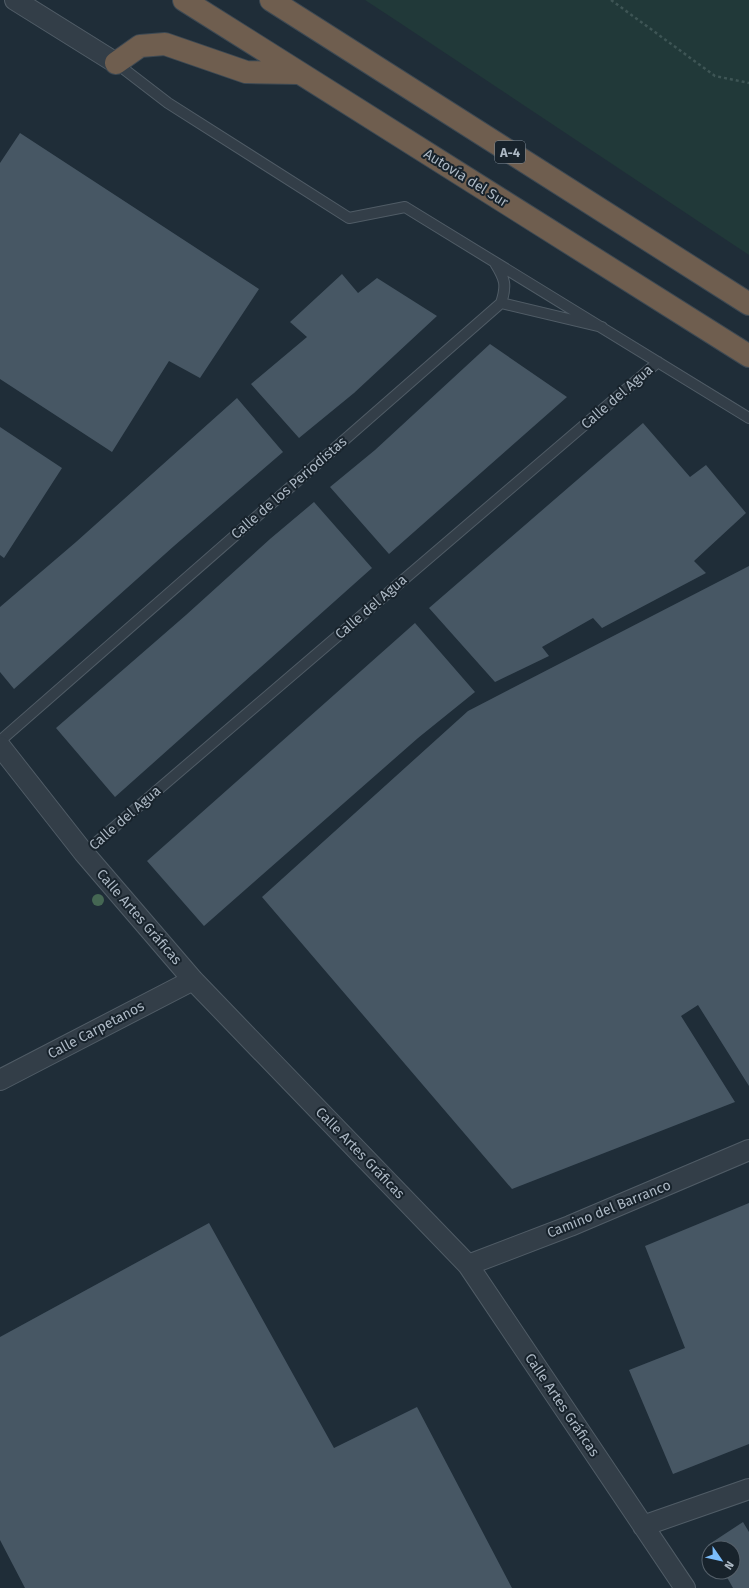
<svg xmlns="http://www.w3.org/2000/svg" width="749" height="1588" viewBox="0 0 749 1588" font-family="'Fira Sans',sans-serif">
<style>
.green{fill:#213939}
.building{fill:#475764}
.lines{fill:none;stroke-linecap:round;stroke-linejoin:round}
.service-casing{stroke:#505c66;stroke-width:12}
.minor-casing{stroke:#505c66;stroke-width:22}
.motorway-casing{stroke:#3d4953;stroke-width:24}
.path{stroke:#3e5555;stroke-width:2.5;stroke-dasharray:3 3;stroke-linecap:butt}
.service{stroke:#333e48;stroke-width:10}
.minor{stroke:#333e48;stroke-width:20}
.motorway{stroke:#6f5e4f;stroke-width:22}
.tree{fill:#456753}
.labels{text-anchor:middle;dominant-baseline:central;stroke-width:4;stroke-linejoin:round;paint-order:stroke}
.shield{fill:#18232c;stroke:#808c97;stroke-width:1}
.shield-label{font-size:13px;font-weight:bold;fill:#adb9c5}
.street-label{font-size:14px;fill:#adb9c5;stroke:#18232c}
</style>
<rect width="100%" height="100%" fill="#1f2d38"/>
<!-- green -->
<path class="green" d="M365,0h384v255l-349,-232z"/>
<!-- building -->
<path class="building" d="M20,133l239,156 -59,89 -31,-17 -57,91 -112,-73v-216z
M342,274l16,19 19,-15 60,38 -83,77 -55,45 -48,-54 56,-47 -17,-15z
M490,344l77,53 -178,157 -59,-67 45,-37z
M237,398l46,54 -109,94 -160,143 -14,-17v-65l76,-65z
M643,423l47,54 16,-12 40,48 -52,48 12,12 -104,55 -9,-10 -51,29 7,9 -54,26 -66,-74z
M0,427l62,41 -58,90 -4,-3z
M314,502l58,66 -257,229 -59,-69 130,-113 84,-76z
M749,566v520l-51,-81 -17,11 54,86 -223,87 -250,-292 206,-186z
M415,623l60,69 -57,46 -214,188 -57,-65z
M749,1203v241l-76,30 -44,-104 56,-22 -40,-102z
M209,1223l125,225 83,-41 95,181h-487l-25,-48v-203z
M743,1522l6,10v56h-16l-9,-16h9v-24h-24l-1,-3z"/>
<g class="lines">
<!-- service casing -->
<g class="service-casing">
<path id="service" d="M116,63l52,40 181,115 56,-11 344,211
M495,263c10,16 12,22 6,40
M0,741l501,-438 101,24
M84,853l574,-491"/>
</g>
<!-- minor casing -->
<g class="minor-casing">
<path id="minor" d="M15,0l101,63
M0,746l84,107 109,127 275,285 217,323
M0,1080l193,-100
M468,1265l102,-39 179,-76
M643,1526l106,-37"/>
</g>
<!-- motorway casing -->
<g class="motorway-casing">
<path id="motorway" d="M184,0l565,356
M271,0l478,304
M116,63l24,-17 25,-2 81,28 52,1"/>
</g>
<!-- path -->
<path class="path" d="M611,0l104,76 34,7"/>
<!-- service -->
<use href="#service" class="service"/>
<!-- minor -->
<use href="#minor" class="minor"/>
<!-- motorway -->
<use href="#motorway" class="motorway"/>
</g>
<!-- trees -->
<circle class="tree" cx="98" cy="900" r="6"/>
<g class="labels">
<!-- shield labels -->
<rect class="shield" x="495" y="141" width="30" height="22" rx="3"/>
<g class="shield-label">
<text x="510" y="152">A-4</text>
</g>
<!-- street labels -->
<g class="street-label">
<text transform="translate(466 178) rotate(32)">Autovía del Sur</text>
<text transform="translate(617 397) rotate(-41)">Calle del Agua</text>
<text transform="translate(289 488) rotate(-41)">Calle de los Periodistas</text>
<text transform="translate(371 607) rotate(-41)">Calle del Agua</text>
<text transform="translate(125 818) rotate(-41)">Calle del Agua</text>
<text transform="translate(139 917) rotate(49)">Calle Artes Gráficas</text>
<text transform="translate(96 1030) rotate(-28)">Calle Carpetanos</text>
<text transform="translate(360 1153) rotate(46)">Calle Artes Gráficas</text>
<text transform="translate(609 1209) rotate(-22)">Camino del Barranco</text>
<text transform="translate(562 1405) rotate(56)">Calle Artes Gráficas</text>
</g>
</g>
<!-- north arrow -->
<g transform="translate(721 1560) rotate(124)"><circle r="19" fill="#18232c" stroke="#545f69"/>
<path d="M0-3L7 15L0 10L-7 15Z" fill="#7bbdfc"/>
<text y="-6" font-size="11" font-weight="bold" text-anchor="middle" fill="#adb9c5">N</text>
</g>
</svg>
